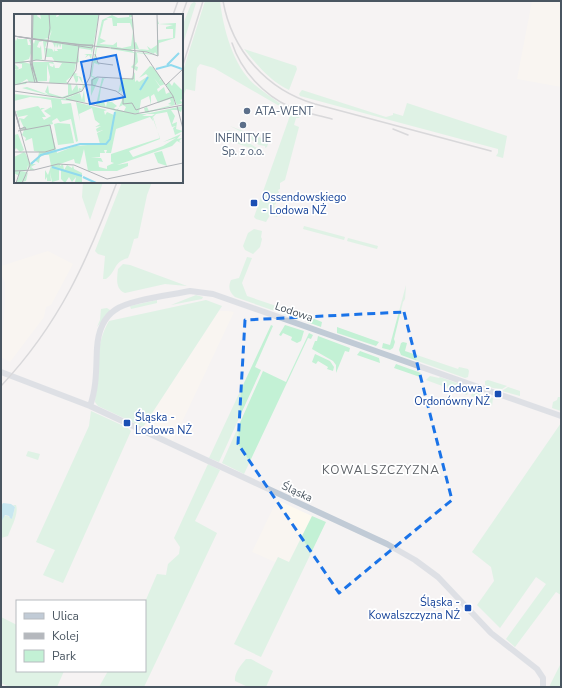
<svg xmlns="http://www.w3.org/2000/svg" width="562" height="688" viewBox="0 0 562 688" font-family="'Nunito Sans',sans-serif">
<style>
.commercial{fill:#fdf9ef}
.green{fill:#c3f1d5}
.water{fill:#90daee}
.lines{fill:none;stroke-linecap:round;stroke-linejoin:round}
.secondary{stroke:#c1cbd6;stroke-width:6}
.rail{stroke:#b5b8bd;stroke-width:1.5}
.marked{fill:none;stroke:#1a73e8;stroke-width:3;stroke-dasharray:8 5;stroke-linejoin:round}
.service-dot{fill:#5c6f8a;stroke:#fff;stroke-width:1.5}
.transit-dot{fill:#1a4fb4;stroke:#fff;stroke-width:1.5}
.labels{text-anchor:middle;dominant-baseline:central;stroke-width:3.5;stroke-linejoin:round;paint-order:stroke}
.service-label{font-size:11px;fill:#4e5e75;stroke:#fff;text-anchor:start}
.transit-label{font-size:11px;fill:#164399;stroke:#fff;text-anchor:start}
.street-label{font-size:11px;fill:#4a5661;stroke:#fff}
.neighbourhood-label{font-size:12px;letter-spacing:1px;fill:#5f6368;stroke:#fff}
.inset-river{fill:none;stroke:#90daee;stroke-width:2}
.inset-road{fill:none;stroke:#b1b4b9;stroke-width:1}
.view{fill:#1a73e8;fill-opacity:0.15;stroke:#1a73e8;stroke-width:2}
.inset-edge{fill:none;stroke:#4a5661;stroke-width:2}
</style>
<rect width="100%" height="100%" fill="#f5f3f3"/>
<!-- commercial -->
<path class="commercial" d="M532,1h29v86l-44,-8z
M48,251l25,13 -22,41 -5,2 -2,10 -34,45 -9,-5 4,-55v-19l-4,-9v-8z
M219,311h9l6,1 -61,129 -30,-14z
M277,500l35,16 -23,47 -11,-6 -3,5 -23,-10z"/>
<!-- green -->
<path class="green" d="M205,1h15c3,27 13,65 35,84 8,7 18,13 27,20l-1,2 -67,-39 -14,-4 -3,4 -2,23 -9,-2 -4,10v-25z
M194,2l2,1 -14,44v-20l9,-23z
M244,49l52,17 1,3 -8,21c-19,-9 -32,-25 -45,-41z
M302,90l84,27 7,-2v-2l10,3 4,-13 100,33 -4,22 -7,-2 2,-3v-4l-198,-53 -1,-2z
M292,110l9,2 -2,6h-3l-2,7 5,2 -14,53 -5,3v6l-2,1 1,3 -2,1 1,2 -2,1 1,3 -2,1 1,3 -2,1 1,2 -2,2 2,2 5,-3h3l1,3 -1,3 -5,-1 -1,4 -7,-2 -4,7 -10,-3 -2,-2z
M230,126l39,15 -2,6 -2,1v-2l-6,-1 -21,-15z
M229,130l31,20 -1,1 -35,-12 -1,2h-2l3,-8z
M83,182h20l-13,38 -8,-23z
M122,182h30l-5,13 -9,43 -4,1 -4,14 -2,5c-15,4 -11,13 -22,21h-3l2,-23 -7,-2 -3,-3z
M304,226l41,11 -1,3 -41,-11z
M254,229l8,2 -1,6 1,2 -2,8 -7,7 -8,-4 -2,-4 5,-13z
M348,238l30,8 -1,3 -30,-8z
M247,257l5,1 -10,25 5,13 56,19 -5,4 -63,-22c-6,-5 -7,-10 -4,-17l8,-2z
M123,264l7,1 57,21 -22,-2 -40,9c-10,-4 -8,-15 -7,-24z
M406,285l-1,14 -2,3 -9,37 1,3 -2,6 -3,2 -8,-2 1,-5 7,2z
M196,295l7,2 -1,2 -31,6z
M157,300v3l-26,6 -1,-3z
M206,300l16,6 -79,121 -45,-21 -3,-4c2,-27 0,-58 14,-81z
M107,308l3,2v1l-13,16 3,-7 1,-11z
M307,316l15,6 -1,5 -14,-5z
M271,325l2,1 -18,41 6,3 -42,92 -10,-4z
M285,325l19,6 -3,10 -4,2 -6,-3 1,-3 -9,-4 -2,3 -2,-1z
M337,327l42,15 -3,4 -39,-13z
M309,333l4,2 -2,4 -3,-1 -64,136 -22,-11 41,-92 23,11z
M318,336l32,12 -1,4 -4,-1 -9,22v-8l-3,-4 -21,-12 3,-8h2z
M403,342l4,1 -2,8 53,18 1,-2 9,2 1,2 -1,6 -3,1 -64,-23 -2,-5 2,-7z
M360,351l19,7 1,5 -23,-8z
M315,354l15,7 4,6 -1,4 -6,-2 1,-2 -10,-6 -2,3 -4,-2z
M396,364l25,9 -1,4 -26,-9z
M430,376l9,2 1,-1 28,10 1,3 -2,5 -41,-15z
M488,380l19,6 -5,3 -9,-1 -8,-3v-4z
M508,387l12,4v5l-18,-5z
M473,391l9,3v1l11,3 -1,8 -2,-4 -19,-6z
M558,397h3v14l-9,-3 1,-6 4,-2z
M91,411l37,17 3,3 -68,152 -20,-8 12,-25 -19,-8 53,-116z
M561,423v172l-5,-3 -41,55 -9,-8 40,-55 -10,-7 -36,51 -23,-23 17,-24 -3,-14 -19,-15z
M28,451l12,3 -2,6 -12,-4z
M208,464l12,6 -25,51 22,12 -73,154h-45l9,-16h37v-69l12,-28 9,1 2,-11 11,-10 1,-7 -6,-9z
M13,505h3c3,9 -5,22 -8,31l-7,2v-16l2,-6c4,-1 6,0 9,3l3,-12z
M312,516l14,6 -65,135 -27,-13 44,-87 11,5z
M1,617l16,8v46h47l-7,16h-48l-8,-4z
M246,659h5l22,12 -7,16h-18l-13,-6c-1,-8 6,-16 11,-22z
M561,663v24h-12z"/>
<!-- water -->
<path class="water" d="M3,503l8,1 4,3 -3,12 -2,-1 -1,-2 -4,-1 -4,7v-16z"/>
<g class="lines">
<!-- secondary -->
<path class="secondary" d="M1,372l89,34 297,138 28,16 23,17 53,56 46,36 6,9v9
M90,406c7,-19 6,-39 7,-58 1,-15 6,-30 18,-38 13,-10 57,-15 75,-19l23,3 348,122"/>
<!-- rail -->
<path class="rail" d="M223,1c9,50 44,89 92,103l176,47
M173,15l5,-14
M182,15l5,-14
M232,43c9,28 32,52 58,64 14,6 28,8 42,12
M182,68l21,-67
M393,129l15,6
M1,386c59,-63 86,-125 116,-204"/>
</g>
<!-- marked area -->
<path d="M0 0H562V688H0ZM404,312l48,188 -113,93 -101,-149 7,-124z" fill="#f5f3f3" fill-opacity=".55" fill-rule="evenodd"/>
<path class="marked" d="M404,312l48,188 -113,93 -101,-149 7,-124z"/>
<!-- markers -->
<g class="service-dot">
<circle cx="247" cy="111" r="4"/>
<circle cx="243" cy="125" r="4"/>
</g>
<g class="transit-dot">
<rect x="250" y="199" width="8" height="8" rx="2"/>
<rect x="494" y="390" width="8" height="8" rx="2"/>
<rect x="123" y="419" width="8" height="8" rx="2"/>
<rect x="464" y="604" width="8" height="8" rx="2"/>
</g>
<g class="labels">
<!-- service labels -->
<g class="service-label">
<text x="255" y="111">ATA-WENT</text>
<text x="243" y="138" text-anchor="middle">INFINITY IE<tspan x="243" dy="13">Sp. z o.o.</tspan></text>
</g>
<!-- transit labels -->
<g class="transit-label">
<text x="262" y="197">Ossendowskiego<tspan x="262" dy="13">- Lodowa NŻ</tspan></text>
<text x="490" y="388" text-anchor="end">Lodowa -<tspan x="490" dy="13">Ordonówny NŻ</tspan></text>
<text x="135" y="417">Śląska -<tspan x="135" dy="13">Lodowa NŻ</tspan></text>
<text x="460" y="602" text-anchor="end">Śląska -<tspan x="460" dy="13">Kowalszczyzna NŻ</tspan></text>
</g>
<!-- street labels -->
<g class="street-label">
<text transform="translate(294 312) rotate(19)">Lodowa</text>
<text transform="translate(297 492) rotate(25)">Śląska</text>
</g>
<!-- neighbourhood labels -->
<g class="neighbourhood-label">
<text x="381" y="470">KOWALSZCZYZNA</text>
</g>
</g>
<!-- overview -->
<g transform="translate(14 14)">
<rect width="169" height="169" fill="#f5f3f3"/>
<path d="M19,0h5l-1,2 4,3 -1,-5h17l-1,3 3,-1 -1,-2h41l-8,45 -2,-4 -4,3 2,-3 -3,-1h8l-1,-4 -13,-2 1,14 -3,1 -2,10 4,1 -3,1 6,2 2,7 -5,-8v5l-2,2 -3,-8 -7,6 2,2h-19l1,-6 -3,-13v17l-18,1 -2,-3 -8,5 8,-3 -1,3 -12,1v-15h3l-3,-1v-6l5,5 -2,2 5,-2v-4l-8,-1v-26l2,4 2,-4v2h9l1,6h3l-2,-5h2l1,5v-5l2,4 1,-4 9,1 -11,-2zM38,16l-3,9 4,4 -1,5 1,-5 2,5 1,-5 1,5 2,-4 1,4 2,-5 8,1h-8v5h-5l1,2h-3v-3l-1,4 -2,-3 -7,-1 3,-9 -4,-1h4zM29,27l2,16 1,-9v9h6l3,5 7,1 -3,5h-4l-1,-4 -1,3 -3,-1 -1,-3 5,1 -1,-2h-20v6l-1,-6 -1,2 -8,-2h6l-6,-1 6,-2 2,-6 2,8 11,-2h-2l-1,-14 -1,3 -3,-1 2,-5zM115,0h3v3l-3,1 4,1 1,24 2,-1 3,7 10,1 -2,-4 4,3 6,-4v-27l2,6 17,-1 -1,15 -16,5 -1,13 -3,-4 -1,2 -5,-2 -13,-1 6,-1 -6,-1h-5l2,3 14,1 7,2 -17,-2 1,9 -3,4 3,1 -1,4 -6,-4 3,-3v-11l-23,-4v-2l-14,1 -2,11 5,6 -6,-2 -2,13 7,2 -8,18v-17l3,-1 -4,-2 12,-56 10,-5 6,3 11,-1zM92,4h6l1,8h4v4v-7h13l3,8 -2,15 -9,2 -5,-1v-5l-4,3 -14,-1 7,-3 -6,-3 4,-17 4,-2zM144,10l15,1 -7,2v2h7v9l-15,2zM136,52l3,1 8,11 -2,3 2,-2 4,5 -5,2 -6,-8 6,9 -3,2 1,3 6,-5 2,7 4,-2 -4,-7 3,-3 3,4 2,-4 9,9v8l-3,1 3,3 -6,2 -4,-9 2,9 -28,8h-19l17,1 38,-8 -2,6 -4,-2 2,-3 -2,3h-6l4,6 -3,8 5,-2 -1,7 7,2 -8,4 -2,-7 3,-2 -4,1 -5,-15 -11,2 -3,3 7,22 -31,12 4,6 30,-11 13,-8 -13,4 18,-8 -4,5 5,-1 -3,3 2,2 -4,-2 -5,5 -55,19 11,-2v3l-11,5h-29l-4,-22 -4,15 -5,-1 -1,-4 -14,5v2l3,-2 1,6 3,-5 5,3 1,-3 1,4 8,4v10l-7,-1 1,-5 -4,5 -3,-5 -4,6 -4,-4v-10h-2v11l-7,2 -2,-10 1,9h-4v-4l-2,3v-10l3,5 3,-9 -2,-11h-5l-4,2 -1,6 -5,-3 -2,4h4l-5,3 4,3h-5v-4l-1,4 -1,-5 -1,5 -6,1 6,1 -4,7 5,-7 -2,9 -10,2 3,-7 -5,-3v-16l10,-5 2,2 -1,-2 5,11 8,-6 1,-5 -5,-1 -2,-13 -7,3 1,-3 -4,-3 2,-5 -3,-1 3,-1 -4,-9v5l-1,-6 5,1 4,-4 -10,2 -2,-6 22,-5 3,3v-1h4l-4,2 5,7h-4l2,3 7,-4 -7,-5 7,-4 1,2v-3l-1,-6 -11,-2 -10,-1 -16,4v-7l49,5 17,-6 2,7 2,-10 1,12 -24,-2 1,4 9,-1 7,38 -2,1 -5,-23 -11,3 -3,-4 -5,3 1,3 -8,2 5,-1 7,28 18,-7 25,-2 -3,-11 6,-3 -6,2 -1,-3 5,-3 -6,1 5,-3 -5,-4 -3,-12 -13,6 1,8 -4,-20 31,8 -3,1 1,4 2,-3 7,3 1,-4 4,1 -23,-7 6,-27 5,1h-3l-3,9 -2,14h5l2,5 1,-5h5l5,4 -3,2 2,2 3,-2 -1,2 6,1 2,-4 -3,-2 -4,2 6,-14 -2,-2 -2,3 1,-4 -4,3 3,-13 -2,-1h12l4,-7v10l2,-2 2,2 9,-6 -2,-2 -7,4zM140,80l4,9 12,-4 1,3 -3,2 4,1 -23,6 -2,-4 -3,1 1,4 -6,1 2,-13 8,-4 2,9v-9zM133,100h8l-3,2 8,22 -49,16v8l3,1 -7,3v3l-8,-2 -1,-6 5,1 -2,-4h-10l9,-1v-4h5l-1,-3h3l-1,3h5l5,-24 34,-12 3,4 -1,-5h-10zM54,70h3l1,7 5,-7 2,8v-4l3,1 1,-5 3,1 -9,9 -13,4 -13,-2 -29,-8 5,-1 22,8 -4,-3 3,-7 1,8 13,4 6,-2zM44,109l12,1 4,19 -16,2 -4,-21zM4,120l6,16 -4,2 -4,-4 -2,4v-13l3,-1 -3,1v-4zM148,137l5,15 -9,-3 -4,-10z" fill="#c3f1d5" fill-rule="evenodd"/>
<path class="inset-river" d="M153,51l12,-12M142,55l15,-4 11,4M126,76l8,-13M17,150l10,-9 39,-11h26l4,-5 5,-27M38,153l30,9M69,163l13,6"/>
<path class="inset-road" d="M18,0v49l5,19 -6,-19zM0,22l17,3M0,22l66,9h13l-1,3zM17,25l116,13 11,4 -1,-42M129,38l30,44 3,9M81,40l3,9 15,2M31,46l5,-32 -1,-14M16,48l5,21M0,49l18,-2 1,-47M19,57l-1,-10 4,-1 41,3M53,70l9,-14 3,-25M0,71l14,-3 64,3 24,6 7,5v8l9,-1 4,7 37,-13M78,71v-5l5,-3 36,2 2,-27 -3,-38M152,71l17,-16M0,77l49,7 19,-7 8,-14 9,-63M52,85l69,15 48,-9M163,92l6,23M0,94l16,57 -8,18M0,95l4,11 2,9 5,-2 1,2h-6l-6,-20M0,138h31l10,-3 -5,-24 -32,6M0,157l20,-1 24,-6 16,1 33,14 76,-16M2,169l4,-12"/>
<path class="view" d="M102,41l9,42 -35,7 -9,-42z"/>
<rect width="169" height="169" class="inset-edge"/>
</g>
<!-- border -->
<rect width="562" height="688" fill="none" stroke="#4a5661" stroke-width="4"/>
<!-- legend -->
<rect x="16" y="600" width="130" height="72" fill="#ffffff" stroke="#b7bbc0"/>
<rect x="24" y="613" width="20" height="6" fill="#c1cbd6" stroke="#b7bbc0"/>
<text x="52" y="620" font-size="12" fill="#4a5661">Ulica</text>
<rect x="24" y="633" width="20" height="6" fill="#b5b8bd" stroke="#b7bbc0"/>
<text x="52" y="640" font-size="12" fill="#4a5661">Kolej</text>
<rect x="24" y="650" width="20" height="12" fill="#c3f1d5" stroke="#b7bbc0"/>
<text x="52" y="660" font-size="12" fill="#4a5661">Park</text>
</svg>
